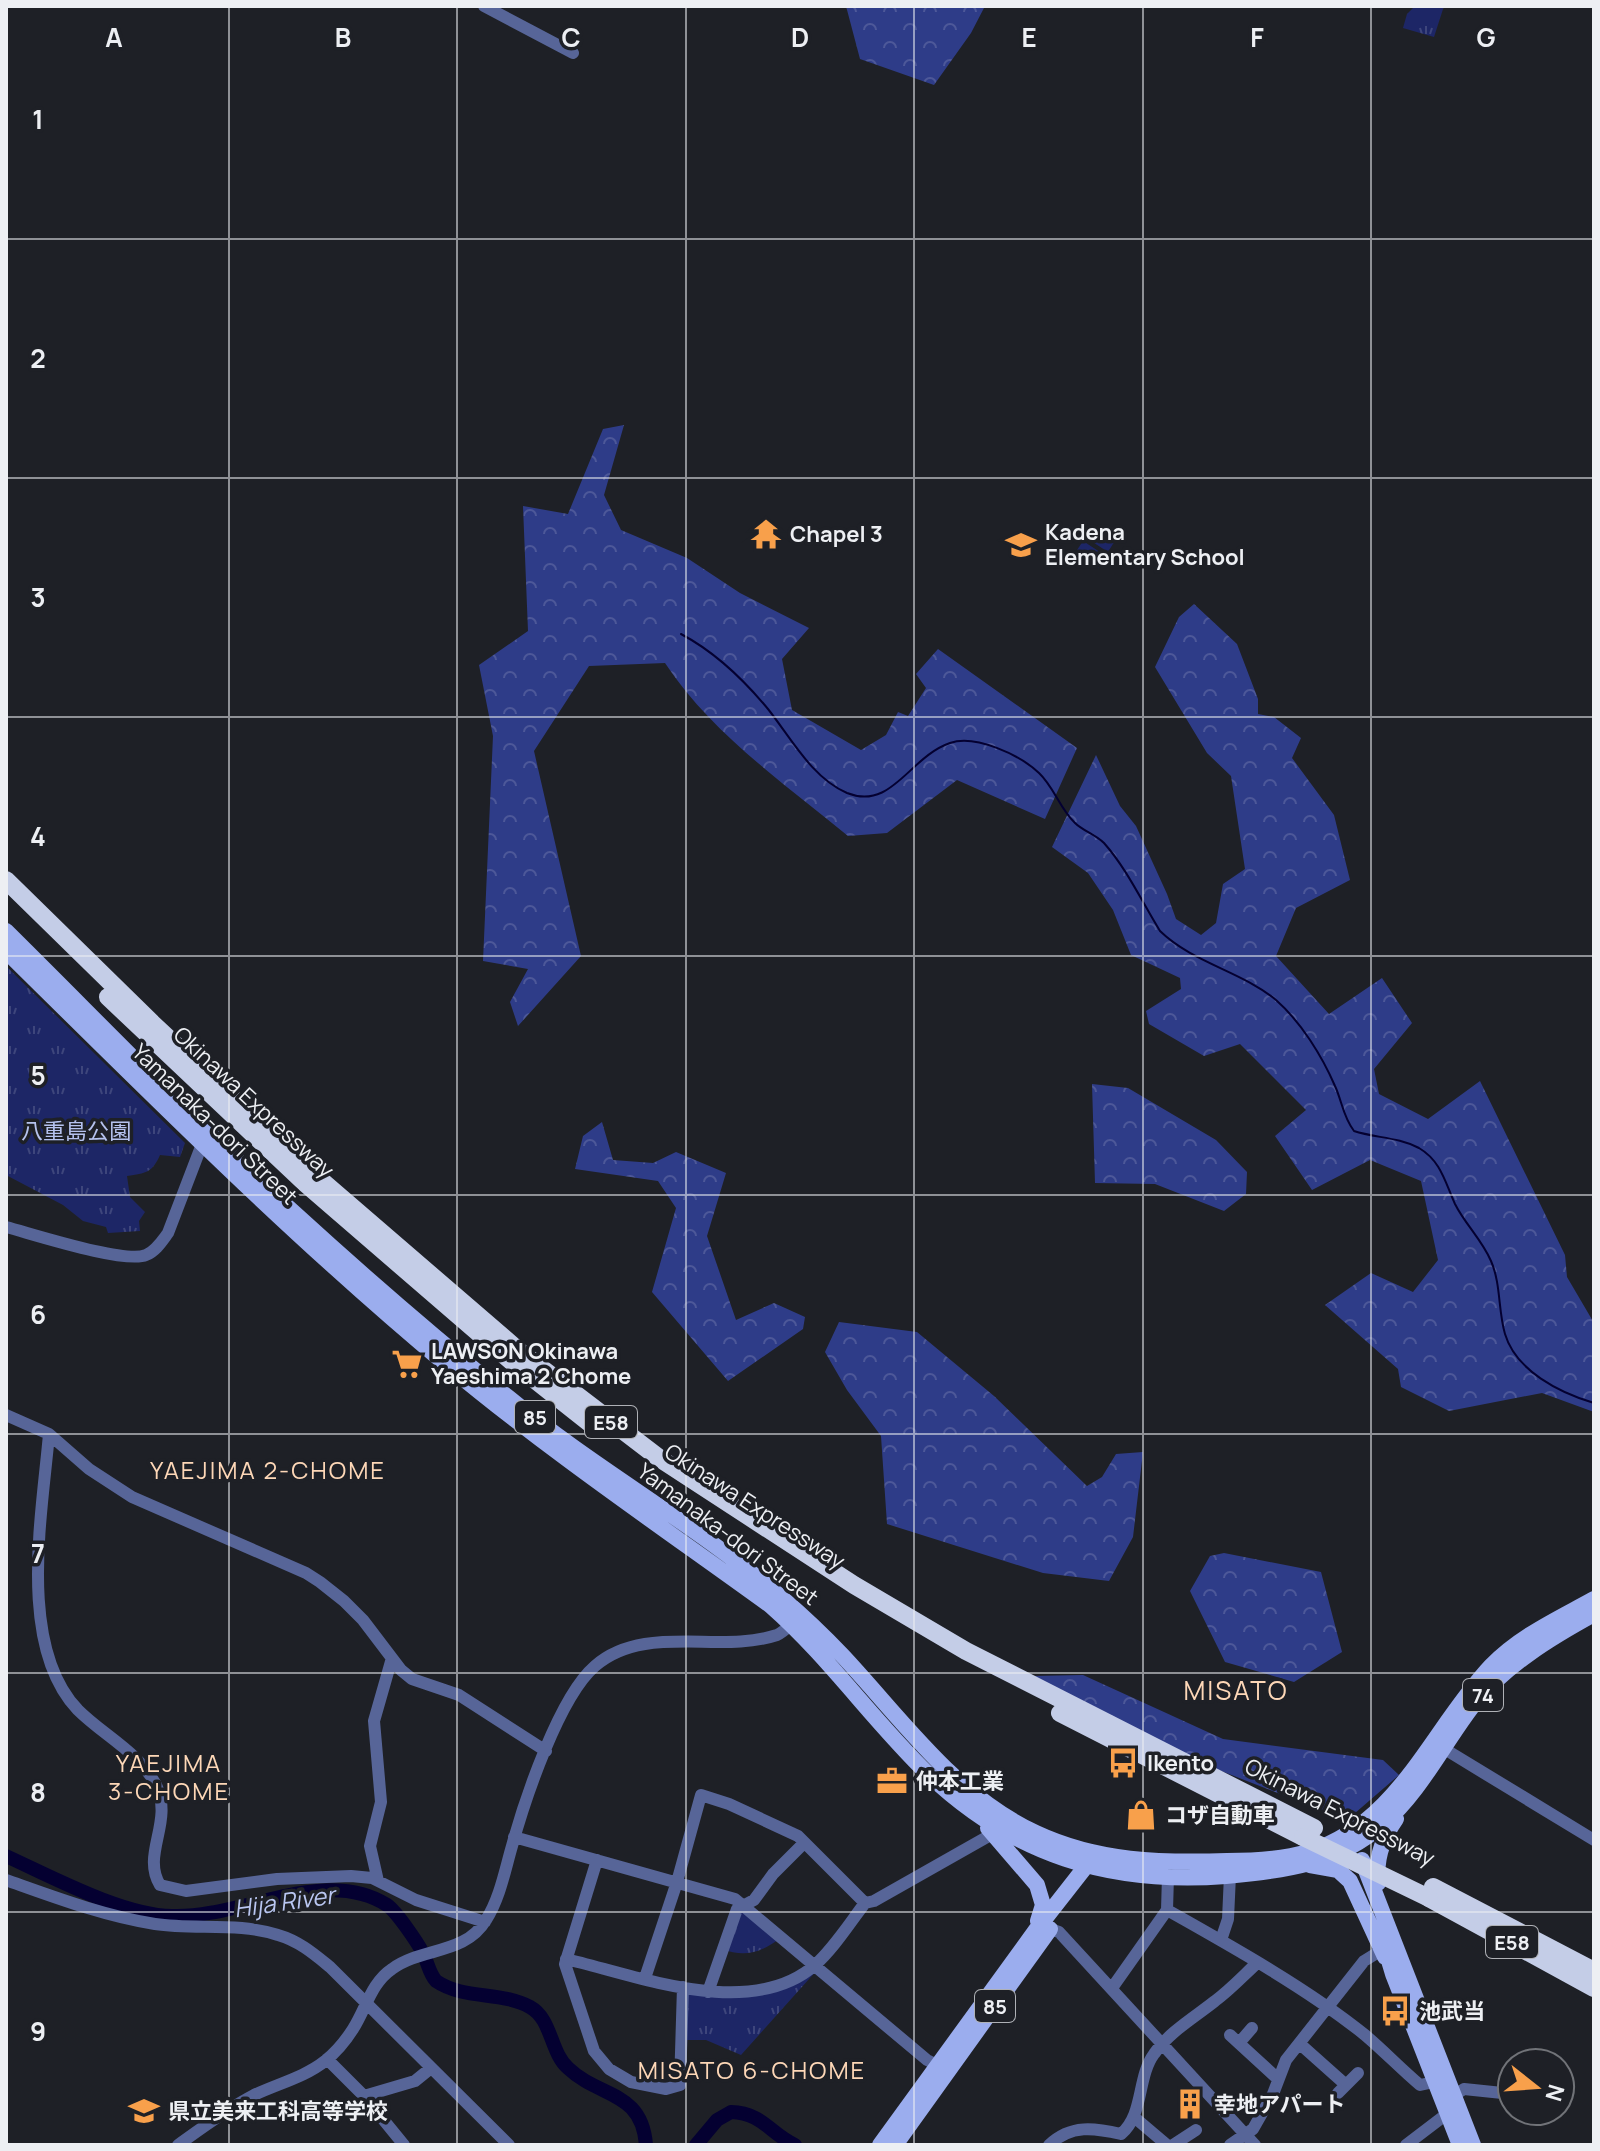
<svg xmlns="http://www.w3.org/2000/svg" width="1600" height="2151" viewBox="0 0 1600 2151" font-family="Manrope,'Noto Sans JP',sans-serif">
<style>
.grass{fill:url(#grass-tufts)}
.forest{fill:url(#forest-crowns)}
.pitch{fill:#1d2666}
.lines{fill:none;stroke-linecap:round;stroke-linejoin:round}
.stream{stroke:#040031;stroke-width:2}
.river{stroke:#040031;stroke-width:14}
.minor{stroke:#576598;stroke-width:12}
.major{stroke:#9badee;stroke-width:16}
.highway{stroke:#c4cde7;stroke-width:18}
.highway-bridge{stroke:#c4cde7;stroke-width:18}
.grid{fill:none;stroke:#edeff3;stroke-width:2;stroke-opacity:0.55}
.labels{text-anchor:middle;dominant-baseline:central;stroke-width:7;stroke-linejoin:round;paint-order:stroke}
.shield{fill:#1e2026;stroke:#afb1b6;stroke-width:2}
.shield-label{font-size:20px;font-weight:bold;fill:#edeff3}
.poi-label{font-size:22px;font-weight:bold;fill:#edeff3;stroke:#1e2026;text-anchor:start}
.street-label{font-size:22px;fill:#edeff3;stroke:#1e2026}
.park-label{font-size:22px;fill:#b5c2ee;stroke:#1e2026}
.neighbourhood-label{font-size:24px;letter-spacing:2px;fill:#fdd7b7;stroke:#1e2026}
.water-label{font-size:24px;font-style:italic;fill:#bac7f2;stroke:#1e2026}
.quarter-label{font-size:26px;letter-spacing:2px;fill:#fdd7b7;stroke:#1e2026}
.grid-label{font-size:26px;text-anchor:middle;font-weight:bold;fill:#edeff3;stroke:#1e2026;stroke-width:7;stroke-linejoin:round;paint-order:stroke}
</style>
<defs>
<pattern id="grass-tufts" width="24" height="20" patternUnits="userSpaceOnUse" patternTransform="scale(2)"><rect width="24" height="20" fill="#1d2666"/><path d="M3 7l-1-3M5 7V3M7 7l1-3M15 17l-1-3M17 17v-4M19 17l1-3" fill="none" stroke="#3e467c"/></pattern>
<pattern id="forest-crowns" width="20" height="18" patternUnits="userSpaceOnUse" patternTransform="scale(2)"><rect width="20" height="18" fill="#2e3c88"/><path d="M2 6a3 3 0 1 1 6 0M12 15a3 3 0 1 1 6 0" fill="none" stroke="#4d5899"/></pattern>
</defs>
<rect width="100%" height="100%" fill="#1e2026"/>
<!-- grass -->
<path class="grass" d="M1415,6h29l-10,31 -31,-9 4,-14z
M6,966l179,177 -5,14 -20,-2c-8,18 -14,18 -33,21l3,21 15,15 -6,9 1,10 -32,2 -2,-6 -23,-6 -20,-16 -57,-30z
M737,1909l44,29c-20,14 -35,20 -59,11z
M818,1969l-77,86 -35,-15h-24l1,-53 44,7z"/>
<!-- forest -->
<path class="forest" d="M846,6h139l-14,27 -37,52 -74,-26z
M624,425l-20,70 17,35 66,28 53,35 69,35 -27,31 10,51 69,40 25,-15 12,-23 10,4 18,-28 -10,-14 22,-25 139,99 -32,71 -88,-39 -70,53 -39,3c-64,-53 -136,-102 -183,-173l-76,3 -55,85 47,205 -63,70 -8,-24 18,-33 -45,-8 10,-225 -14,-71 49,-34 -5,-125 45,8 35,-85z
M1194,604l43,40 21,55v15l16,3 27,21 -9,20 42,57 16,65 -54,28 -20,48 53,58 53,-36 30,45 -38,46 5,25 49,25 52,-38 85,174 2,22 27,46v89l-52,-19 -93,18 -48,-24 -3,-18 -73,-64 46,-32 42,19 25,-32 -17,-79 -51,-21 -58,30 -37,-54 31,-26 -66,-66 -36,12 -55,-32 -3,-13 35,-22 -1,-11 -49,-23 -18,-45 -25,-37 -36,-26 44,-92 24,51 16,20 31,68 9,25 25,16 15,-12 7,-39 22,-15 -14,-93 -24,-23 -52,-86 24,-50z
M1092,1084l36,4 88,52 31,32 -1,22 -22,17 -69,-27 -60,-1z
M602,1122l11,38 40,3 23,-11 50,21 -19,63 29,84 38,-17 31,14 -2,12 -75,52 -76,-89 24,-84 -18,-27 -83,-12 8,-33z
M839,1322l78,10 77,64 93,90 15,-9 14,-23 27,-2 -10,85 -24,44 -66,-8 -156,-49 -6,-88 -34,-46 -22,-38z
M1224,1553l97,19 21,80 -48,30 -69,-20 -35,-71 20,-35z
M1083,1675l140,64 160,21 16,15 -52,45 -154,-60 -160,-84z"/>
<!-- pitch -->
<path class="pitch" d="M1093,525l23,14 -8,13 -23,-15z
M1083,541l23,15 -8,12 -23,-15z"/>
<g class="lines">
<!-- stream -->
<path class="stream" d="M681,634c34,18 63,46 87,75 23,29 44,69 79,84 45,18 62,-36 103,-50 25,-9 70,12 89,30 15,14 21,36 36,50 8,8 20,11 29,20 23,26 38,59 56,88 33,32 81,40 116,69 25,22 46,56 59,86 7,15 8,31 19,45 21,7 44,6 65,17 22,13 26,34 36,56 10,20 27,36 36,57 10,23 7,49 14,73 11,37 55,59 89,69"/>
<!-- river -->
<path class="river" d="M6,1856c46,21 116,59 166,60 67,3 153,-51 215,-11 10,7 30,37 36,48 5,10 6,20 13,28 28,19 65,10 94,26 22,12 20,45 38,61 31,30 74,22 78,77
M696,2145l21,-25 14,-8c32,1 38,21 64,33"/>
<!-- minor -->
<path class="minor" d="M484,6l89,47
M6,1227c27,7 119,37 140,28 10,-4 16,-14 22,-22l36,-94
M6,1415l43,19 40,35 43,28 174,76 14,9 24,19 19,19 38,50 11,9 47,16 87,56
M49,1434c-7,81 -32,212 29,276 25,25 62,43 78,75 18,37 -15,69 4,100l26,6 91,-12 74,-3 21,2 44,22 69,22
M1438,1745l156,95
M514,1837l221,62 192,161 18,9
M597,1860l-32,104 29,87 15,18 22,13 35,7 14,-4 3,-98
M6,1880c48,17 98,36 149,44 40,6 84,-2 123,11 21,6 36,19 52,32l179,178
M378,1881l-8,-35 11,-44 -7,-81 18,-63
M1167,1910c64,36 141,79 198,125 19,16 36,34 55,50l14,-3
M1050,1929l9,3 196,213
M1221,1940l7,-21 2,-44
M566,1959c72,17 185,62 249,6 19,-17 34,-41 50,-62l9,-2 113,-64 4,-4
M645,1978l32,-96 24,-87 28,9 69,32 67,67
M1112,1988l55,-78 1,-34
M708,1992l29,-83 17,-9 19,-26 31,-31
M1230,2035l48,44
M1239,2043l13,-15
M1300,2044l46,41
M327,2059l37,37 40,49
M1338,2093l20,-20
M364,2096l51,-15 16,-13
M1134,2117l33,28
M178,2145c25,-18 49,-36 76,-50 23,-11 51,-18 71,-34 10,-8 21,-21 28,-32 13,-20 18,-46 39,-60 30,-22 73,-14 94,-49 14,-22 19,-50 26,-74 13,-47 47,-149 83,-180 49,-43 125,-12 182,-31 7,-3 13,-10 19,-15
M1049,2145c22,-21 46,-17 72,-11 23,-19 16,-57 33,-80 15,-22 41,-37 61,-53 15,-11 28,-25 42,-38
M1173,2145l23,-15
M1230,2145l23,-16 20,-35 13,-34 78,-99 21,-13
M1406,2145l42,-32 5,-17 11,-7 48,5"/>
<!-- major -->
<path class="major" d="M6,931c95,94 187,190 286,280 70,64 143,127 217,187 87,72 188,127 273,200 21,18 41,37 60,57 60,64 112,140 194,178 62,29 125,30 191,28 27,0 55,-1 81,-9 91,-28 123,-122 183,-186 29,-30 67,-47 103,-67
M6,951c144,142 286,285 441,414 103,86 215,162 324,241 58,51 102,115 157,168 85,81 181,111 298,102 58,-5 112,-12 157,-52 38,-33 60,-80 91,-120 32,-39 76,-66 120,-90
M988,1828l49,57 6,20 -5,16
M1362,1860l111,285
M1310,1865l28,5 12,11 35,76
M1378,1883c-3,-24 4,-44 18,-64
M1384,1944l9,30 67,171
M880,2145l156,-215 54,-69
M895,2145l155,-216"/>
<!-- highway -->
<path class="highway" d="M6,880l146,143 163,152 204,176 140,107 195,127 112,66 348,177
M108,997l198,187 205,177 81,64
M1060,1713l243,124
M1433,1887l161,84
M1429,1898l165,90"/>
<!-- highway-bridge -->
<path class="highway-bridge" d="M1303,1837l126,61"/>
</g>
<!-- grid -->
<path class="grid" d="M229,6v2139M457,6v2139M686,6v2139M914,6v2139M1143,6v2139M1371,6v2139M6,239h1588M6,478h1588M6,717h1588M6,956h1588M6,1195h1588M6,1434h1588M6,1673h1588M6,1912h1588"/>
<!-- icons -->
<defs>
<g id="temple-bare" transform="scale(2.4)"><path d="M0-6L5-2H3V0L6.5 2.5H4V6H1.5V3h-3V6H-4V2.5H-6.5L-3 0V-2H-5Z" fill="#f8a04b" stroke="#1e2026" stroke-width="2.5" paint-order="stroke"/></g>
<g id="school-bare" transform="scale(2.4)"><path d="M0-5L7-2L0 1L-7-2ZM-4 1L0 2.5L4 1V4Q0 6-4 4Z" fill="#f8a04b" stroke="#1e2026" stroke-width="2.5" paint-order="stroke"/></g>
<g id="supermarket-bare" transform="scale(2.4)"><path d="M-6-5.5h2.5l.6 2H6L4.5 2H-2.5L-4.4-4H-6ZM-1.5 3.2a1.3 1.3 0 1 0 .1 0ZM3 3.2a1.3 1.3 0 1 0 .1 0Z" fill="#f8a04b" stroke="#1e2026" stroke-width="2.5" paint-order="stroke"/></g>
<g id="bus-bare" transform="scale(2.4)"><path d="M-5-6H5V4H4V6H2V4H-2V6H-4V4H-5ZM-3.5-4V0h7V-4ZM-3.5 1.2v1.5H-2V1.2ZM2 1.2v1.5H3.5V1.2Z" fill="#f8a04b" stroke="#1e2026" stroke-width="2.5" paint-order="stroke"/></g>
<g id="office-bare" transform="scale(2.4)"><path d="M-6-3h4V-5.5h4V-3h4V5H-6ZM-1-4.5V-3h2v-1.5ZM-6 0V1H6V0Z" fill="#f8a04b" stroke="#1e2026" stroke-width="2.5" paint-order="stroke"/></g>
<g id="shop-bare" transform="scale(2.4)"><path d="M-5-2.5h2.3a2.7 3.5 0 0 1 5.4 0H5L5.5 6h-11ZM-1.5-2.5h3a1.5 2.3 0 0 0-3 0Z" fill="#f8a04b" stroke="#1e2026" stroke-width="2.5" paint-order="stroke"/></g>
<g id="building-bare" transform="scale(2.4)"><path d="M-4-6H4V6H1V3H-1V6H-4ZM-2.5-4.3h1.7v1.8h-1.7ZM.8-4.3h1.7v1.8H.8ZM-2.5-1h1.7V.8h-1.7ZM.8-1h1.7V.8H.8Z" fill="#f8a04b" stroke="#1e2026" stroke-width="2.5" paint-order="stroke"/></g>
</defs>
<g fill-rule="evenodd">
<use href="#temple-bare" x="766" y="534"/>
<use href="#school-bare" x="1021" y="545"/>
<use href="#supermarket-bare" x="407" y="1364"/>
<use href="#bus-bare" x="1123" y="1763"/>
<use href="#office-bare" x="892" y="1781"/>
<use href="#shop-bare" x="1141" y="1815"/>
<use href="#bus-bare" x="1395" y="2011"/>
<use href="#building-bare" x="1190" y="2104"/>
<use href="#school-bare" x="144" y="2111"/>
</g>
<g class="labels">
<!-- shield labels -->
<g class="shield">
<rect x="515" y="1401" width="40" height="32" rx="6"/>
<rect x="585" y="1406" width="52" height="32" rx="6"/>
<rect x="1463" y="1679" width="40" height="32" rx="6"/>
<rect x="1486" y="1926" width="52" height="32" rx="6"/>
<rect x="975" y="1990" width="40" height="32" rx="6"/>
</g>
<g class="shield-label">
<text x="535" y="1417">85</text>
<text x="611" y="1422">E58</text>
<text x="1483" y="1695">74</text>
<text x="1512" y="1942">E58</text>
<text x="995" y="2006">85</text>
</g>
<!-- poi labels -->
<g class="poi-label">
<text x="1045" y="532">Kadena<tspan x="1045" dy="25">Elementary School</tspan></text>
<text x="790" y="534">Chapel 3</text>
<text x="431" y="1351">LAWSON Okinawa<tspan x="431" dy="25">Yaeshima 2 Chome</tspan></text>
<text x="1147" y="1763">Ikento</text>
<text x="916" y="1781">仲本工業</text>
<text x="1165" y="1815">コザ自動車</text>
<text x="1419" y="2011">池武当</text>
<text x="1214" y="2104">幸地アパート</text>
<text x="168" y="2111">県立美来工科高等学校</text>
</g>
<!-- street labels -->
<g class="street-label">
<text transform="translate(254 1102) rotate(43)">Okinawa Expressway</text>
<text transform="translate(215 1124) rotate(44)">Yamanaka-dori Street</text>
<text transform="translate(755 1506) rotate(33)">Okinawa Expressway</text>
<text transform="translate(728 1534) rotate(37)">Yamanaka-dori Street</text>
<text transform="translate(1340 1812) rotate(27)">Okinawa Expressway</text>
</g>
<!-- park labels -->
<g class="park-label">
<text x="76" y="1131">八重島公園</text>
</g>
<!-- neighbourhood labels -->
<g class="neighbourhood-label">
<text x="268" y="1469">YAEJIMA 2-CHOME</text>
<text x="169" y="1762">YAEJIMA<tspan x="169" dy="28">3-CHOME</tspan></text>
<text x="752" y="2069">MISATO 6-CHOME</text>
</g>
<!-- water labels -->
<g class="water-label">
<text transform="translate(284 1901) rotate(-8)">Hija River</text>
</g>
<!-- quarter labels -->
<g class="quarter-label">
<text x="1236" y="1690">MISATO</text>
</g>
</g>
<g class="grid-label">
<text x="114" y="47">A</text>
<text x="343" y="47">B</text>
<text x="571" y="47">C</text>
<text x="800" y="47">D</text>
<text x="1029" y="47">E</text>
<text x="1257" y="47">F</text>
<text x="1486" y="47">G</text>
<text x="38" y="129">1</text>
<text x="38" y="368">2</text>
<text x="38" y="607">3</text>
<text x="38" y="846">4</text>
<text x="38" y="1085">5</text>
<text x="38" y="1324">6</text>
<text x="38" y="1563">7</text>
<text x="38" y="1802">8</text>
<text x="38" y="2041">9</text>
</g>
<!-- border -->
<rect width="1600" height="2151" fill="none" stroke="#edeff3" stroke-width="16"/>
<!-- north arrow -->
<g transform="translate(1536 2087) rotate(107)"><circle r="38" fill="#1e2026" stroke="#717378" stroke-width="2"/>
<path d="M0-6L14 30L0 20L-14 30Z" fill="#f8a04b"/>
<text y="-12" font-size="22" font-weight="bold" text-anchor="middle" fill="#edeff3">N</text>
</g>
</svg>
